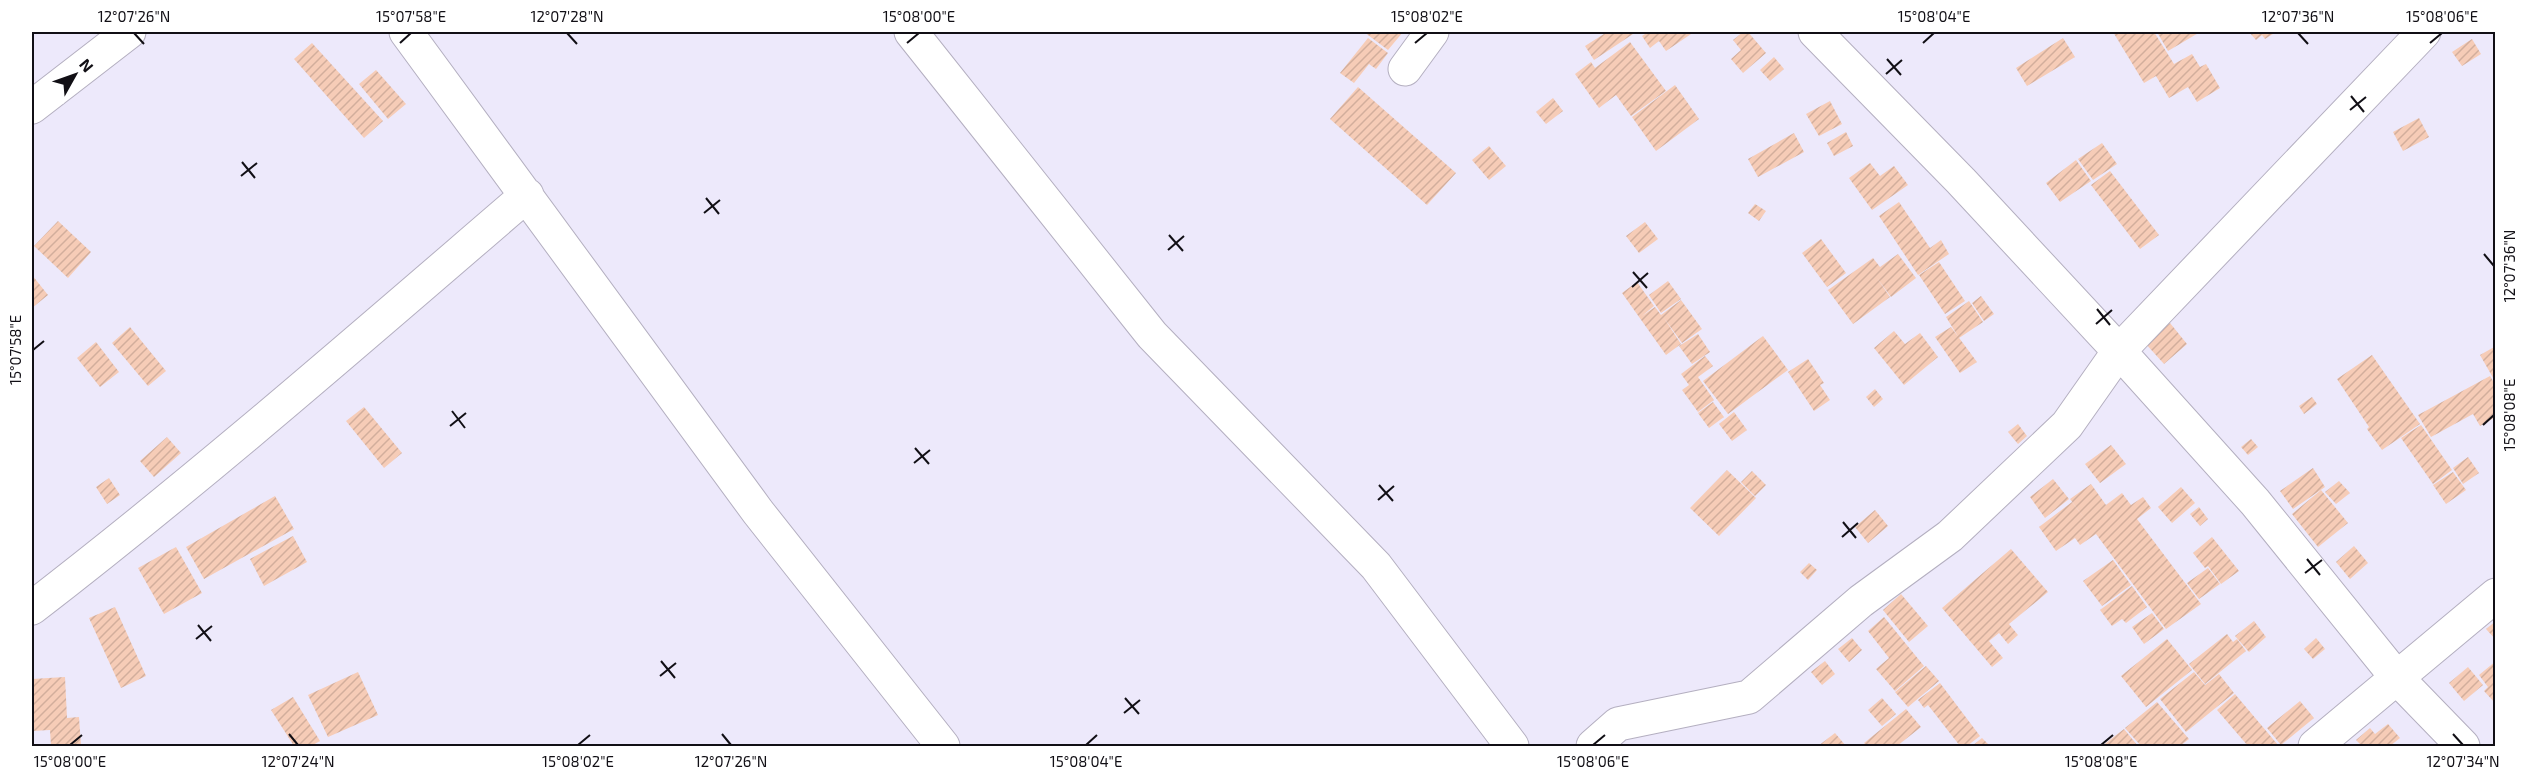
<svg xmlns="http://www.w3.org/2000/svg" width="2527" height="778" viewBox="0 0 2527 778" font-family="'Exo 2',sans-serif">
<style>
.building{fill:url(#building-hatch)}
.lines{fill:none;stroke-linecap:round;stroke-linejoin:round}
.minor-casing{stroke:#b4afc0;stroke-width:35}
.minor{stroke:#fff;stroke-width:33}
.ticks{fill:none;stroke:#110f15;stroke-width:2}
.neatline{fill:none;stroke:#110f15;stroke-width:2}
.ticks-label{font-size:15px;text-anchor:middle;fill:#110f15}
</style>
<defs>
<pattern id="building-hatch" width="6" height="6" patternUnits="userSpaceOnUse" patternTransform="scale(1.5)"><rect width="6" height="6" fill="#f6ccb7"/><path d="M-1 1l2-2M0 6l6-6M5 7l2-2" fill="none" stroke="#d2ae9c"/></pattern>
</defs>
<rect width="100%" height="100%" fill="#ede9fb"/>
<!-- building -->
<path class="building" d="M1364,32h39l-15,18z
M1607,32h24l2,2 -39,26 -9,-14z
M1648,32h46l-28,19 -7,-10 -9,7 -8,-12z
M1743,32h5l18,21 -23,20 -12,-14 10,-9 -8,-10z
M2113,32h41l20,32 18,-10 8,13 6,-3 14,24 -23,14 -9,-15 -19,11 -13,-22 -12,7z
M2157,32h43l-32,19z
M2249,32h27l-11,7 -3,-4 -6,5z
M1368,38l20,15 -12,16 -7,-5 -15,19 -14,-10z
M2063,38l12,19 -48,29 -11,-18z
M2472,39l9,15 -19,12 -10,-14z
M1630,42l36,49 -35,25 -15,-21 -17,13 -24,-34 16,-12 4,6z
M312,43l71,78 -19,17 -70,-79z
M1774,57l10,12 -14,12 -10,-11z
M376,70l30,34 -18,15 -29,-35z
M1675,85l24,34 -43,32 -24,-34z
M1358,87l98,86 -29,32 -97,-86z
M1553,98l10,13 -17,13 -10,-12z
M1830,101l12,23 -23,12 -13,-22z
M2419,118l10,19 -26,14 -10,-19z
M1846,132l7,14 -19,10 -7,-13z
M1794,133l10,19 -46,25 -10,-18z
M2102,143l15,21 -24,16 -15,-21z
M1489,146l17,20 -17,14 -17,-20z
M2076,160l15,21 -31,21 -14,-19z
M1870,163l10,13 14,-10 14,19 -36,25 -23,-32z
M2110,171l49,64 -19,14 -49,-64z
M1899,202l31,46 11,-8 8,14 -31,21 -39,-59z
M1755,204l11,7 -7,10 -11,-8z
M58,221l33,31 -23,26 -34,-32z
M1645,222l13,17 -19,14 -13,-17z
M1821,239l25,34 -19,14 -25,-34z
M1898,254l18,24 -25,19 -14,-19 13,19 -37,27 -25,-34 45,-32 7,9z
M1939,262l26,39 -20,13 -26,-39z
M32,275l16,20 -16,13z
M1668,281l13,18 -20,14 -12,-18z
M1637,282l17,24 -12,10 13,-9 6,8 20,-15 21,29 -20,14 -18,-25 17,26 -15,11 -44,-62z
M1981,296l13,18 -10,7 -12,-18z
M1969,301l14,21 -24,16 -13,-21z
M2170,323l17,21 -23,20 -19,-21z
M130,327l36,44 -18,15 -36,-43z
M1951,327l26,35 -17,11 -25,-36z
M1894,331l11,13 15,-11 18,24 -34,28 -30,-37z
M1698,334l12,18 -18,12 -13,-18z
M1763,336l25,34 -60,44 -25,-33z
M96,342l23,30 -19,15 -23,-29z
M2496,346v37l-16,-28z
M2372,355l48,69 -38,26 -15,-21 2,-2 -32,-48z
M1705,356l8,10 -15,11 16,23 -16,12 -16,-22 7,-5 -8,-11z
M1808,359l16,24 -4,2 10,15 -16,11 -26,-39z
M2490,376l6,10v31l-16,9 -7,-12 -42,23 -13,-22z
M1875,389l8,10 -9,8 -8,-10z
M2312,397l5,7 -13,10 -5,-8z
M1713,402l11,15 -15,11 -11,-15z
M364,407l38,46 -18,15 -38,-47z
M1734,412l13,18 -15,11 -13,-17z
M2018,424l9,12 -9,8 -10,-12z
M2421,425l31,45 -19,14 -32,-46z
M167,437l14,16 -27,24 -14,-16z
M2251,439l7,8 -10,8 -7,-8z
M2111,445l15,19 -26,19 -15,-19z
M2468,457l11,16 -16,11 -10,-16z
M2313,468l12,19 -32,22 -13,-18z
M1727,470l29,28 -37,38 -29,-28z
M1752,471l14,14 -11,11 -14,-14z
M2453,472l13,18 -20,14 -13,-19z
M109,478l11,17 -13,9 -11,-17z
M2053,479l16,20 -24,19 -15,-21z
M2339,481l11,12 -14,11 -11,-12z
M2091,484l15,21 16,-12 9,12 12,-8 8,11 -14,11 64,85 -35,25 -70,-95 -16,11 -5,-7 -19,13 -17,-24 33,-25 15,20 -17,-23z
M2181,487l14,16 -23,20 -14,-16z
M2321,490l27,33 -30,24 -26,-33z
M275,496l19,33 -90,50 -18,-32z
M2199,507l9,12 -8,7 -10,-12z
M1875,510l13,16 -20,17 -13,-16z
M293,536l14,26 -43,24 -14,-27z
M2212,537l27,34 -18,13 -13,-18 -3,2 -12,-15z
M2354,546l14,17 -18,16 -14,-17z
M176,547l26,46 -38,21 -26,-46z
M2011,549l37,43 -39,32 9,11 -10,9 -9,-11 -10,8 14,17 -11,9 -50,-59z
M2113,560l18,25 -29,21 -19,-25z
M1809,563l8,7 -9,10 -8,-8z
M2208,568l12,16 -21,15 -12,-16z
M2132,586l15,21 -21,16 -4,-4 -10,7 -12,-16z
M1901,594l27,32 -19,16 -26,-32z
M115,607l31,69 -25,12 -32,-70z
M2152,613l12,16 -20,15 -12,-17z
M1884,617l40,49 -29,25 -19,-22 13,-11 -21,-27z
M2254,621l12,16 -17,15 -14,-16z
M2496,621v19l-10,-11z
M2227,634l6,8 4,-3 9,12 -41,33 -16,-20z
M1852,638l10,12 -13,12 -11,-13z
M2316,638l9,11 -12,10 -9,-10z
M2167,639l25,31 -46,37 -25,-31z
M1825,661l10,13 -13,11 -11,-13z
M2496,661v43l-12,-13 4,-4 -9,-12z
M1926,666l13,15 -31,26 -13,-15z
M2468,667l15,18 -19,16 -15,-18z
M358,672l20,43 -50,22 -20,-42z
M2194,672l11,13 14,-11 15,19 -48,39 -26,-33z
M65,677l2,41 12,-1 2,29h-30l-1,-16 -18,1v-52z
M1940,683l40,53 -13,10h-7l-32,-41 -4,3 -6,-8z
M2235,694l43,51 -1,1h-29l-31,-36z
M293,697l27,44 -9,5h-17l-23,-36z
M1882,698l14,16 -14,12 -14,-16z
M2300,701l14,17 -33,27 -14,-17z
M2157,702l32,37 -9,7h-39l-16,-18z
M1906,709l15,18 -24,19h-30l-3,-3z
M2388,724l12,14 -10,8h-28l-6,-6 14,-12 5,6z
M2124,729l14,17h-36z
M1835,733l11,13h-28z
M1982,738l8,8h-18z"/>
<g class="lines">
<!-- minor casing -->
<g class="minor-casing">
<path id="minor" d="M406,32l352,480 185,234
M911,32l241,303 224,231 136,180
M1815,32l146,149 158,170 136,151 143,177 65,67
M1405,69l27,-37
M32,107l97,-75
M32,608c170,-131 332,-273 495,-413
M1593,746l25,-22 131,-27 112,-96 89,-65 117,-111 52,-74 305,-319
M2315,746l181,-151"/>
</g>
<!-- minor -->
<use href="#minor" class="minor"/>
</g>
<!-- ticks -->
<path class="ticks" d="M134,33l10,11M567,33l10,11M2298,33l10,11M400,43l11,-10M907,43l12,-10M1415,43l12,-10M1923,43l11,-10M2430,43l12,-10M1887,59l14,16M1886,74l16,-14M2351,96l13,16M2350,110l16,-13M242,162l13,16M241,176l16,-13M706,198l13,16M704,213l16,-13M1169,235l14,16M1168,250l16,-14M2484,254l10,12M1633,272l14,16M1632,287l16,-14M2097,309l13,16M2096,324l16,-14M33,350l11,-9M452,411l13,17M2483,425l11,-10M450,426l16,-13M915,448l14,16M914,463l16,-13M1379,485l14,16M1378,500l16,-14M1843,522l13,16M1842,537l16,-14M2307,559l13,16M2305,573l17,-13M198,625l13,16M196,639l16,-13M661,661l14,17M660,676l16,-13M1125,698l14,16M1124,713l16,-13M289,734l9,11M722,734l9,11M2453,734l10,11M70,745l12,-10M578,745l12,-10M1086,745l11,-10M1593,745l12,-10M2101,745l12,-10"/>
<!-- border -->
<rect width="2527" height="778" fill="none" stroke="#ffffff" stroke-width="66"/>
<!-- north arrow -->
<g transform="translate(75 75) rotate(50)" stroke="#ffffff" stroke-width="4.5" paint-order="stroke">
<path d="M0-4.5L10 22L0 15L-10 22Z" fill="#110f15"/>
<text y="-9" font-size="16" font-weight="bold" text-anchor="middle" fill="#110f15">N</text>
</g>
<rect x="33" y="33" width="2461" height="712" class="neatline"/>
<g class="ticks-label">
<text x="134" y="22">12°07'26"N</text>
<text x="411" y="22">15°07'58"E</text>
<text x="567" y="22">12°07'28"N</text>
<text x="919" y="22">15°08'00"E</text>
<text x="1427" y="22">15°08'02"E</text>
<text x="1934" y="22">15°08'04"E</text>
<text x="2298" y="22">12°07'36"N</text>
<text x="2442" y="22">15°08'06"E</text>
<text transform="translate(2510 266) rotate(-90)" y="5">12°07'36"N</text>
<text transform="translate(16 350) rotate(-90)" y="5">15°07'58"E</text>
<text transform="translate(2510 415) rotate(-90)" y="5">15°08'08"E</text>
<text x="70" y="767">15°08'00"E</text>
<text x="298" y="767">12°07'24"N</text>
<text x="578" y="767">15°08'02"E</text>
<text x="731" y="767">12°07'26"N</text>
<text x="1086" y="767">15°08'04"E</text>
<text x="1593" y="767">15°08'06"E</text>
<text x="2101" y="767">15°08'08"E</text>
<text x="2463" y="767">12°07'34"N</text>
</g>
</svg>
